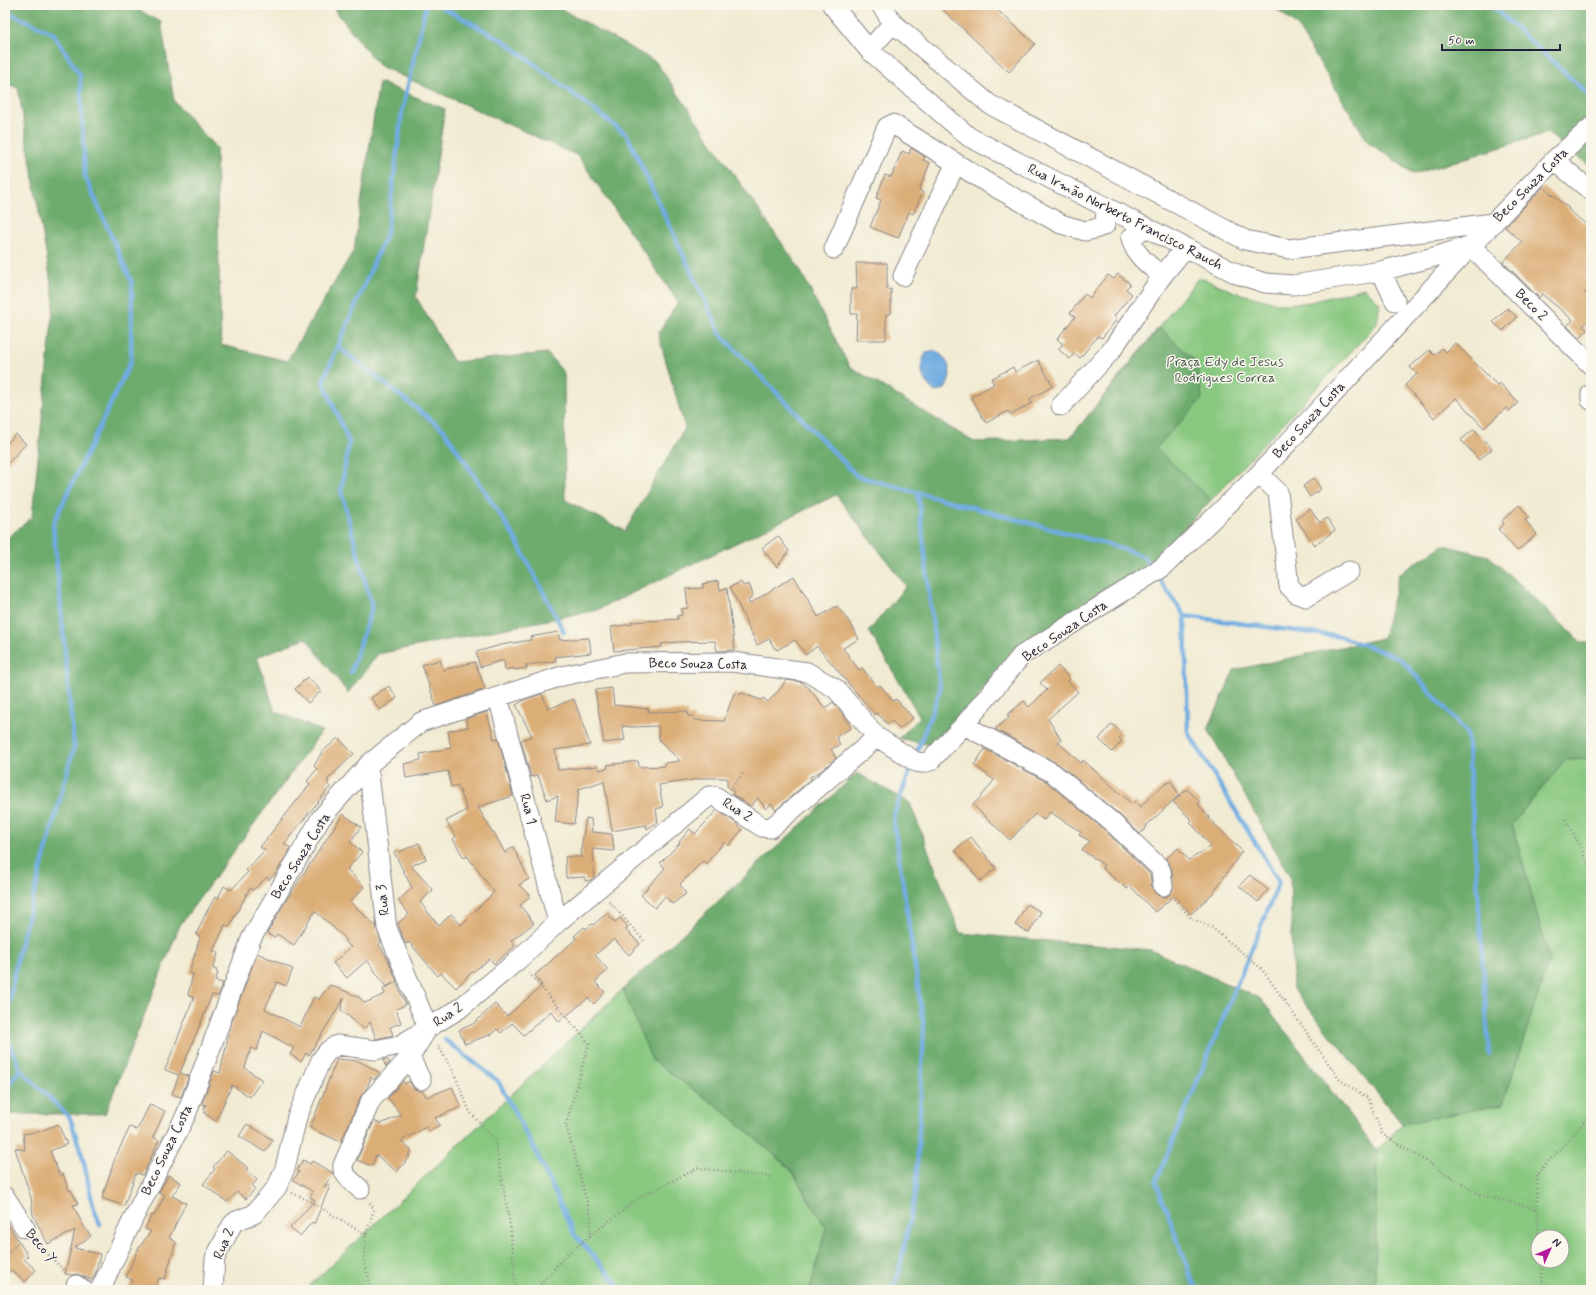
<svg xmlns="http://www.w3.org/2000/svg" width="1596" height="1295" viewBox="0 0 1596 1295" font-family="Mynerve,sans-serif">
<style>
.green{fill:#88c880;stroke:#55755e;fill-rule:evenodd}
.forest{fill:#6eac6e;stroke:#486754}
.water{fill:#6face1;stroke:#48678e}
.lines{fill:none;stroke-linecap:round;stroke-linejoin:round}
.stream{stroke:#6face1;stroke-width:4.5}
.building{fill:#dbae78}
.minor-casing{stroke:#8a8687;stroke-width:21}
.path{stroke:#8a8687;stroke-width:2.5;stroke-dasharray:1 3;stroke-linecap:butt}
.minor{stroke:#fff;stroke-width:19}
.labels{text-anchor:middle;dominant-baseline:central;stroke-width:3;stroke-linejoin:round;paint-order:stroke}
.street-label{font-size:14px;fill:#22223b;stroke:#fbf7ec}
.park-label{font-size:14px;fill:#465c53;stroke:#fbf7ec}
</style>
<rect width="100%" height="100%" fill="#fbf7ec"/>
<filter id="ink" filterUnits="userSpaceOnUse"><feTurbulence type="fractalNoise" baseFrequency=".025" numOctaves="2"/><feDisplacementMap in="SourceGraphic" scale="8" xChannelSelector="R" yChannelSelector="G"/><feConvolveMatrix kernelMatrix="1 2 1 2 8 2 1 2 1" color-interpolation-filters="sRGB"/></filter>
<filter id="wash" filterUnits="userSpaceOnUse"><feTurbulence type="fractalNoise" baseFrequency=".012" numOctaves="4" result="noise"/><feDisplacementMap in="SourceGraphic" scale="16" xChannelSelector="R" yChannelSelector="G"/><feGaussianBlur stdDeviation="0.9" result="paint"/><feColorMatrix in="noise" values="0 0 0 0 0 0 0 0 0 0 0 0 0 0 0 0 0 1.4 0 .05"/><feComposite in="paint" operator="in"/></filter>
<g filter="url(#wash)">
<rect width="100%" height="100%" fill="#f1ebd3"/>
<!-- green -->
<path class="green" d="M1199,277l38,16 44,11 30,-2 53,-14 16,15 -3,21 -234,248 -73,-134z
M1591,759v531h-216l2,-139 25,-27 101,-20 46,-145 -37,-135 53,-64zM1538,1237h24v24h-24z
M623,989l29,71 72,51 67,59 35,58 -16,62h-505z"/>
<!-- forest -->
<path class="forest" d="M5,5h124l32,17 13,79 42,47 5,197 66,16 67,-111 25,-168 66,27 -29,188 38,65 93,-9 17,20 1,127 60,31 60,-103 -27,-94 20,-32 -100,-146 -200,-91 -47,-60h223l102,57 143,206 50,98 125,76 96,-4 90,-110 37,35 5,36 -46,49 55,52 -68,72 -136,84 -45,64 -33,25 -30,-7 21,-21 -51,-86 37,-45 -70,-91 -239,115 -219,44 -30,39 -42,-55 -49,19 18,54 47,20 -142,194 -75,189h-100v-574l27,-23 22,-216 -36,-213 -13,-5z
M1272,5h319v162l-44,-34 -133,41 -46,-32 -71,-116z
M1443,545l46,11 93,87h9v116l-26,1 -53,64 37,135 -46,145 -101,20 -109,-135 -3,-112 -82,-148 26,-59 149,-32 16,-64z
M857,773l53,30 50,130 191,17 110,49 116,152 -2,139h-565l16,-62 -35,-59 -67,-58 -72,-51 -29,-71z"/>
<!-- water -->
<path class="water" d="M936,351c14,9 18,23 9,38l-10,3c-12,-11 -18,-23 -9,-39z"/>
<g class="lines">
<!-- stream -->
<path class="stream" d="M438,5l66,36 123,94 94,200 136,141 257,70 30,11 8,12
M1491,5l100,92
M5,11l48,22 27,42 5,101 47,107 -1,78 -78,163 21,223 -56,207 -13,70
M337,346l107,84 70,106 50,96
M1156,575l29,41 3,116 91,150 -123,300 40,108
M1185,616l157,21 58,21 67,75 22,321
M351,672l21,-65 -31,-116 8,-49 -26,-61 64,-149 15,-120 24,-107
M915,757l25,-67 -22,-197
M5,1033l15,36 -15,22
M445,1040l53,41 38,71 38,82 41,47 4,9
M20,1069l50,49 13,40 10,48 7,19
M891,1290l7,-14 18,-86 8,-163 -31,-210 19,-52"/>
</g>
<g id="blocks">
<!-- building -->
<path class="building" d="M938,5h54l43,39 -26,28z
M911,148l14,9 -2,3 7,3 -11,27 4,2 -10,22 -4,-2 -11,26 -28,-11 11,-27 -5,-2 9,-23 6,2 11,-26 7,3z
M1543,187l26,21 -1,1 23,20v58l-6,6 6,6v18l-8,9 4,4 -7,8 -13,-12 6,-6 -31,-26 -3,4 -36,-36 19,-20 -17,-15z
M856,263h31v27l4,-1v25h-5v26h-30l1,-26h-6v-25h6z
M1118,274l12,10 -4,5 6,5 -18,22 3,3 -15,19 -4,-2 -18,22 -5,-5 -5,6 -12,-10 5,-5 -6,-5 18,-22 -5,-4 15,-19 5,4 18,-23 6,4z
M1507,308l10,9 -14,14 -10,-9z
M1455,343l42,42 3,-2 18,20 -9,8 -3,-3 -22,20 -28,-30 -22,20 -29,-33 12,-11 -7,-7 19,-17 5,5 8,-7 4,4z
M1038,360l15,26 -23,13 2,4 -21,12 -3,-4 -22,12 -15,-26 23,-13 -3,-5 22,-12 2,5z
M1474,429l18,20 -13,11 -18,-20z
M16,434l10,10 -21,22v-20z
M1314,478l7,11 -11,8 -7,-11z
M1519,505l10,12 -4,3 12,14 -20,17 -19,-22 6,-5 -2,-3z
M1310,509l10,14 7,-5 8,12 -20,15 -19,-26z
M778,536l11,15 -12,16 -15,-19z
M794,576l24,41 19,-11 13,17 9,16 -16,9 16,22 3,-2 15,19 3,-2 13,16 3,-2 17,19 -14,11 -7,-8 -5,3 -10,-11 -2,2 -58,-69 -11,9 -11,-15 -18,10 -1,-2 -1,1 -6,-10 -12,6 -27,-58 11,-5 2,4 6,-2 4,11 -5,6 1,3z
M718,581l2,9 7,-2 8,62 -18,1 -2,-10 -38,1 -16,2 1,3 -48,4 -3,-24 21,-3 -1,-2 47,-3 -1,-3 5,-1 -1,-6 7,-1 -2,-19 17,-1v-4z
M558,632l2,8 29,-2 2,15 -36,4 1,4 -30,4 1,3 -13,2v-2l-9,2 -1,-10 -24,7 -4,-15 25,-7 30,-5 -1,-3z
M440,660l3,10 32,-8 10,27 -49,17 -14,-41z
M1058,666l12,13 -2,2 10,11 -30,27 12,19 1,2 -3,2 23,21 2,-3 49,44 3,-3 5,6 22,-21 9,-5 8,14 -33,31 1,1 -7,7 -19,-18 -61,-51 -65,-36 15,-12 -3,-2 17,-14 5,6 18,-17 -7,-7z
M308,677l13,14 -13,12 -13,-14z
M786,680l15,2 8,6 16,20 8,-6 11,13 7,13 -15,9 4,8 -9,4 5,9 -15,13 -11,6 1,2 -35,31 -5,-6 -5,5 -8,-11 -7,8 -19,-12 2,-2 -7,-6v-8h-22l-46,7 4,22 -7,2 2,13 -11,7 -1,-4 -34,6 -8,-50 -25,8 -5,35 -19,-2 3,-26 -11,4 -9,-25 -7,2 -10,-37 11,-4 -16,-31 10,-6 16,-5 6,15 26,-10 16,46 -35,5 3,20 40,-4 2,4 8,-2 -1,-3 31,-4 1,6 26,-1 -1,-3 16,-2 -21,-21 -1,-14 -26,1 -10,-1 3,14 -21,3 -9,-53 17,-2 2,17 35,4 -1,3 39,-1 1,5h6v4l30,1 10,-28 6,2 1,-2 20,7 2,-2 5,4 13,-14z
M389,686l8,12 -17,12 -9,-12z
M487,712l7,27 4,-1 15,58 -35,11 14,25 1,-1 12,22 8,-6 16,32 -10,6 11,11 -10,9 14,18 -23,18 4,5 -21,18 -4,-5 -19,14 -15,15 -15,-15 -3,3 -29,-34 -3,2 -3,-6 -5,-15 11,-9 -11,-13 14,-13 -18,-36 3,-2 2,2 20,-9 7,16 -15,7 22,24 -13,12 19,24 12,-12 10,11 33,-33 -27,-36 -3,2 -11,-19 3,-2 -10,-16 21,-11 -9,-25 -7,2 -3,-16 -42,7 -2,-14 17,-4 -1,-6 31,-6 -3,-17 20,-4 -2,-8z
M1112,724l11,10 -4,4 3,3 -10,11 -13,-13z
M338,738l16,16 -27,26 2,2 -2,2 3,3 -46,57 7,4 -14,23 -8,9 -2,-3 -14,13 -3,-2 -21,39 -4,-2 -12,26 5,2 -5,16 4,1 -1,2 2,1 -3,8 8,2 -5,13 -6,-1 -32,78 9,3 -8,21 -9,-3 7,-19 -14,-5 29,-73 -6,-2 5,-21 -4,-1 11,-36 -4,-2 9,-20 10,-18 3,1 6,-12 7,4 17,-18 -2,-2 19,-20 -5,-3 50,-63 -3,-3 10,-12 -3,-3 8,-14z
M985,749l62,33 60,50 43,42 2,14 3,5 4,3 6,1 4,-2 4,-5 -1,-21 -6,-10 12,-11 11,12 22,-14 -21,-24 2,-2 -19,-18 14,-13 13,13 -2,2 11,13 -1,1 34,33 -29,42 -22,21 -17,-18 -19,16 -25,-26 -3,3 -25,-21 2,-3 -22,-15 8,-9 -11,-6 2,-3 -31,-20 -6,8 -9,-6 -25,26 -37,-35 13,-14 8,-11 -20,-15z
M717,810l19,13 6,7 -14,16 -4,-4 -18,22 -3,-3 -23,23 6,10 -14,10 -7,-8 -10,12 -14,-13 24,-27 -5,-5 20,-20 -1,-1 11,-13 5,5z
M343,814l18,13 -11,15 12,10 -15,17 17,18 -14,15 26,24 5,16 -2,2 9,16 9,21 -11,6 -19,-27 -20,18 -14,-15 18,-16 -7,-6 2,-2 -31,-28 -21,34 -17,-11 -3,4 -7,-5 20,-34z
M586,818l5,1 1,13 20,2 2,17 -21,-2 1,28 -3,3 -6,1v-4l-19,1 -1,-21h17l-1,-8z
M971,837l25,31 -16,13 -25,-31z
M1250,875l18,15 -10,12 -19,-16z
M1027,904l14,8 -12,21 -14,-8z
M607,913l8,9 5,-4 8,9 -3,2 15,15 -11,11 -15,-16 -19,16 13,15 -13,12 10,10 -11,12 -6,-6 -29,24 -8,-11 -27,24 -12,-12 -11,10 -4,-4 -5,5 -27,10 -6,-14 14,-6 22,-20 12,12 35,-30 -7,-11 41,-36 -2,-3 10,-9 2,2 6,-5 1,1z
M257,953l36,16 -7,17 -9,-4 -12,27 35,18 14,-30 5,2 11,-14 29,12 6,6 20,-9 -2,-5 13,-7 10,23 -10,4 5,14 -11,4 3,8 -17,4 -6,-17 -6,7 -23,-19 3,-12 -35,57 -3,-2 -5,9 -11,-8 4,-6 -31,-17 -6,19 -6,-2 -6,20 17,12 -12,17 -18,-12 -16,36 -12,-8 2,-2 -2,-2 2,-4 -4,-1 12,-33 6,2 12,-52z
M337,1059l22,2 21,12 -6,7 -3,-3 -3,9 -7,10 -20,46 -31,-14z
M387,1059l3,4 -4,4 -3,-7z
M403,1081l2,3 4,-3 5,8 8,2 5,6 25,-10 9,20 -26,11 5,7 -11,6 -3,-4 -25,14 11,10 -4,4 2,1 -13,16 -21,-17 -4,11 -15,-6 17,-39 7,3 20,-9 -13,-17z
M150,1104l15,7 -12,26 6,3 -16,35 -7,-2 -12,33 -22,-8 13,-40 15,-31 7,3z
M58,1124l9,20 -17,7 10,25 3,-2 6,17 2,-1 7,14 -5,1 10,20 8,11 -17,12 26,6 -4,18 -4,8 -15,-6 -6,1 -6,-1 10,-44 -27,14 -15,-29 -2,-17 -16,-50 10,2 -2,-16 18,-3z
M247,1124l26,16 -8,12 -26,-16z
M227,1151l21,17 -2,2 11,10 -5,6 3,3 -9,10 -9,-7 -10,10 -24,-18 12,-15 -2,-2z
M303,1160l7,4 2,-3 21,12 -9,14 4,-2 2,1 -16,38 -2,-2 -12,14 -10,-8 25,-28 -5,-3 3,-5 -20,-12 6,-8 -2,-2z
M169,1175l12,8 -9,13 14,7 -17,35 7,4 -11,37 -6,-1 -5,12h-27l6,-10 -7,-3 12,-28 13,-18 -6,-2 7,-14 2,1 11,-21 -6,-3z
M5,1220l23,36 -4,3 12,11 -11,12 -14,-12 -6,6z"/>
</g>
</g>
<g filter="url(#ink)">
<use href="#blocks" fill-opacity="0" stroke="#8a8687" stroke-width="1"/>
<g class="lines">
<!-- minor casing -->
<g class="minor-casing">
<path id="minor" d="M832,5l37,45 100,87 268,137 28,9 28,2 88,-14 53,-14 35,-11
M881,5l12,18 96,81 256,136 44,9 204,-26
M869,50l24,-27
M1554,160l37,31
M1471,246l120,119
M834,249l53,-122 6,-3 93,58 75,42 24,7 10,-2 10,-4 1,-18
M1381,271l14,30
M903,276l53,-113
M1162,276l23,-28
M1591,394v6
M1061,406l50,-55 51,-75c-13,-11 -27,-20 -31,-38l15,-11
M1259,474l19,18 11,94 8,8 9,3 43,-26
M498,697l60,225
M964,725l89,48 61,51 45,43 2,4 2,15
M368,765l19,163 41,100
M410,1057l11,23
M360,1189c-6,-6 -19,-15 -17,-24l28,-65 39,-43 16,-26
M5,1197l20,31
M76,1285l8,5
M100,1290l34,-73 52,-102 65,-176 70,-121 47,-53 53,-43 141,-46 63,-13 107,-1 75,10 29,17 41,48 39,25 7,1 7,-2 34,-36 58,-70 141,-88 96,-93 212,-228 83,-86 37,-33
M213,1290l2,-32 17,-33 4,-4 18,-7 23,-27 8,-19 12,-51 24,-57 7,-9 9,-6 38,5 25,-5 59,-36 59,-49 40,-38 151,-126h6l6,4 41,27 9,1 106,-91"/>
</g>
<!-- path -->
<path class="path" d="M732,787l12,-15
M1566,819l14,27 11,25
M1174,899l18,20 18,7 52,43 78,111 28,18 14,36 97,60 58,15
M609,901l37,42
M529,973l60,70 -23,81 25,93 -1,19 -23,18 -32,36
M438,1045l15,26 17,41 25,29 15,83 6,66
M292,1193l18,8 56,34
M370,1203l4,6 -8,26 -2,26 8,29
M590,1236l50,-39 58,-29 74,9
M1539,1237l-2,-28v-35l54,-59
M35,1240l31,33
M5,1255l13,-12
M1541,1261l2,29"/>
<!-- minor -->
<use href="#minor" class="minor"/>
</g>
</g>
<g class="labels">
<!-- street labels -->
<g class="street-label">
<text transform="translate(1531 185) rotate(-45)">Beco Souza Costa</text>
<text transform="translate(1125 217) rotate(27)">Rua Irmão Norberto Francisco Rauch</text>
<text transform="translate(1531 305) rotate(45)">Beco 2</text>
<text transform="translate(1309 420) rotate(-47)">Beco Souza Costa</text>
<text transform="translate(1065 631) rotate(-34)">Beco Souza Costa</text>
<text transform="translate(698 664) rotate(1)">Beco Souza Costa</text>
<text transform="translate(528 809) rotate(75)">Rua 1</text>
<text transform="translate(737 810) rotate(33)">Rua 2</text>
<text transform="translate(301 856) rotate(-58)">Beco Souza Costa</text>
<text transform="translate(383 900) rotate(-97)">Rua 3</text>
<text transform="translate(448 1015) rotate(-34)">Rua 2</text>
<text transform="translate(167 1150) rotate(-64)">Beco Souza Costa</text>
<text transform="translate(224 1244) rotate(-66)">Rua 2</text>
<text transform="translate(41 1246) rotate(49)">Beco Y</text>
</g>
<!-- park labels -->
<g class="park-label">
<text x="1225" y="362">Praça Edy de Jesus<tspan x="1225" dy="16">Rodrigues Correa</tspan></text>
</g>
</g>
<!-- margin -->
<rect width="1596" height="1295" fill="none" stroke="#fbf7ec" stroke-width="20"/>
<!-- north arrow -->
<g transform="translate(1550 1249) rotate(45)"><circle r="19" fill="#fbf7ec" stroke="#a4a2a5"/>
<path d="M0-3L7 15L0 10L-7 15Z" fill="#b5179e"/>
<text y="-6" font-size="11" font-weight="bold" text-anchor="middle" fill="#22223b">N</text>
</g>
<!-- scale -->
<path d="M1442 44v6h118v-6" fill="none" stroke="#22223b" stroke-width="2"/>
<text x="1448" y="44" font-size="12" fill="#22223b" stroke="#fbf7ec" stroke-width="3" paint-order="stroke">50 m</text>
</svg>
